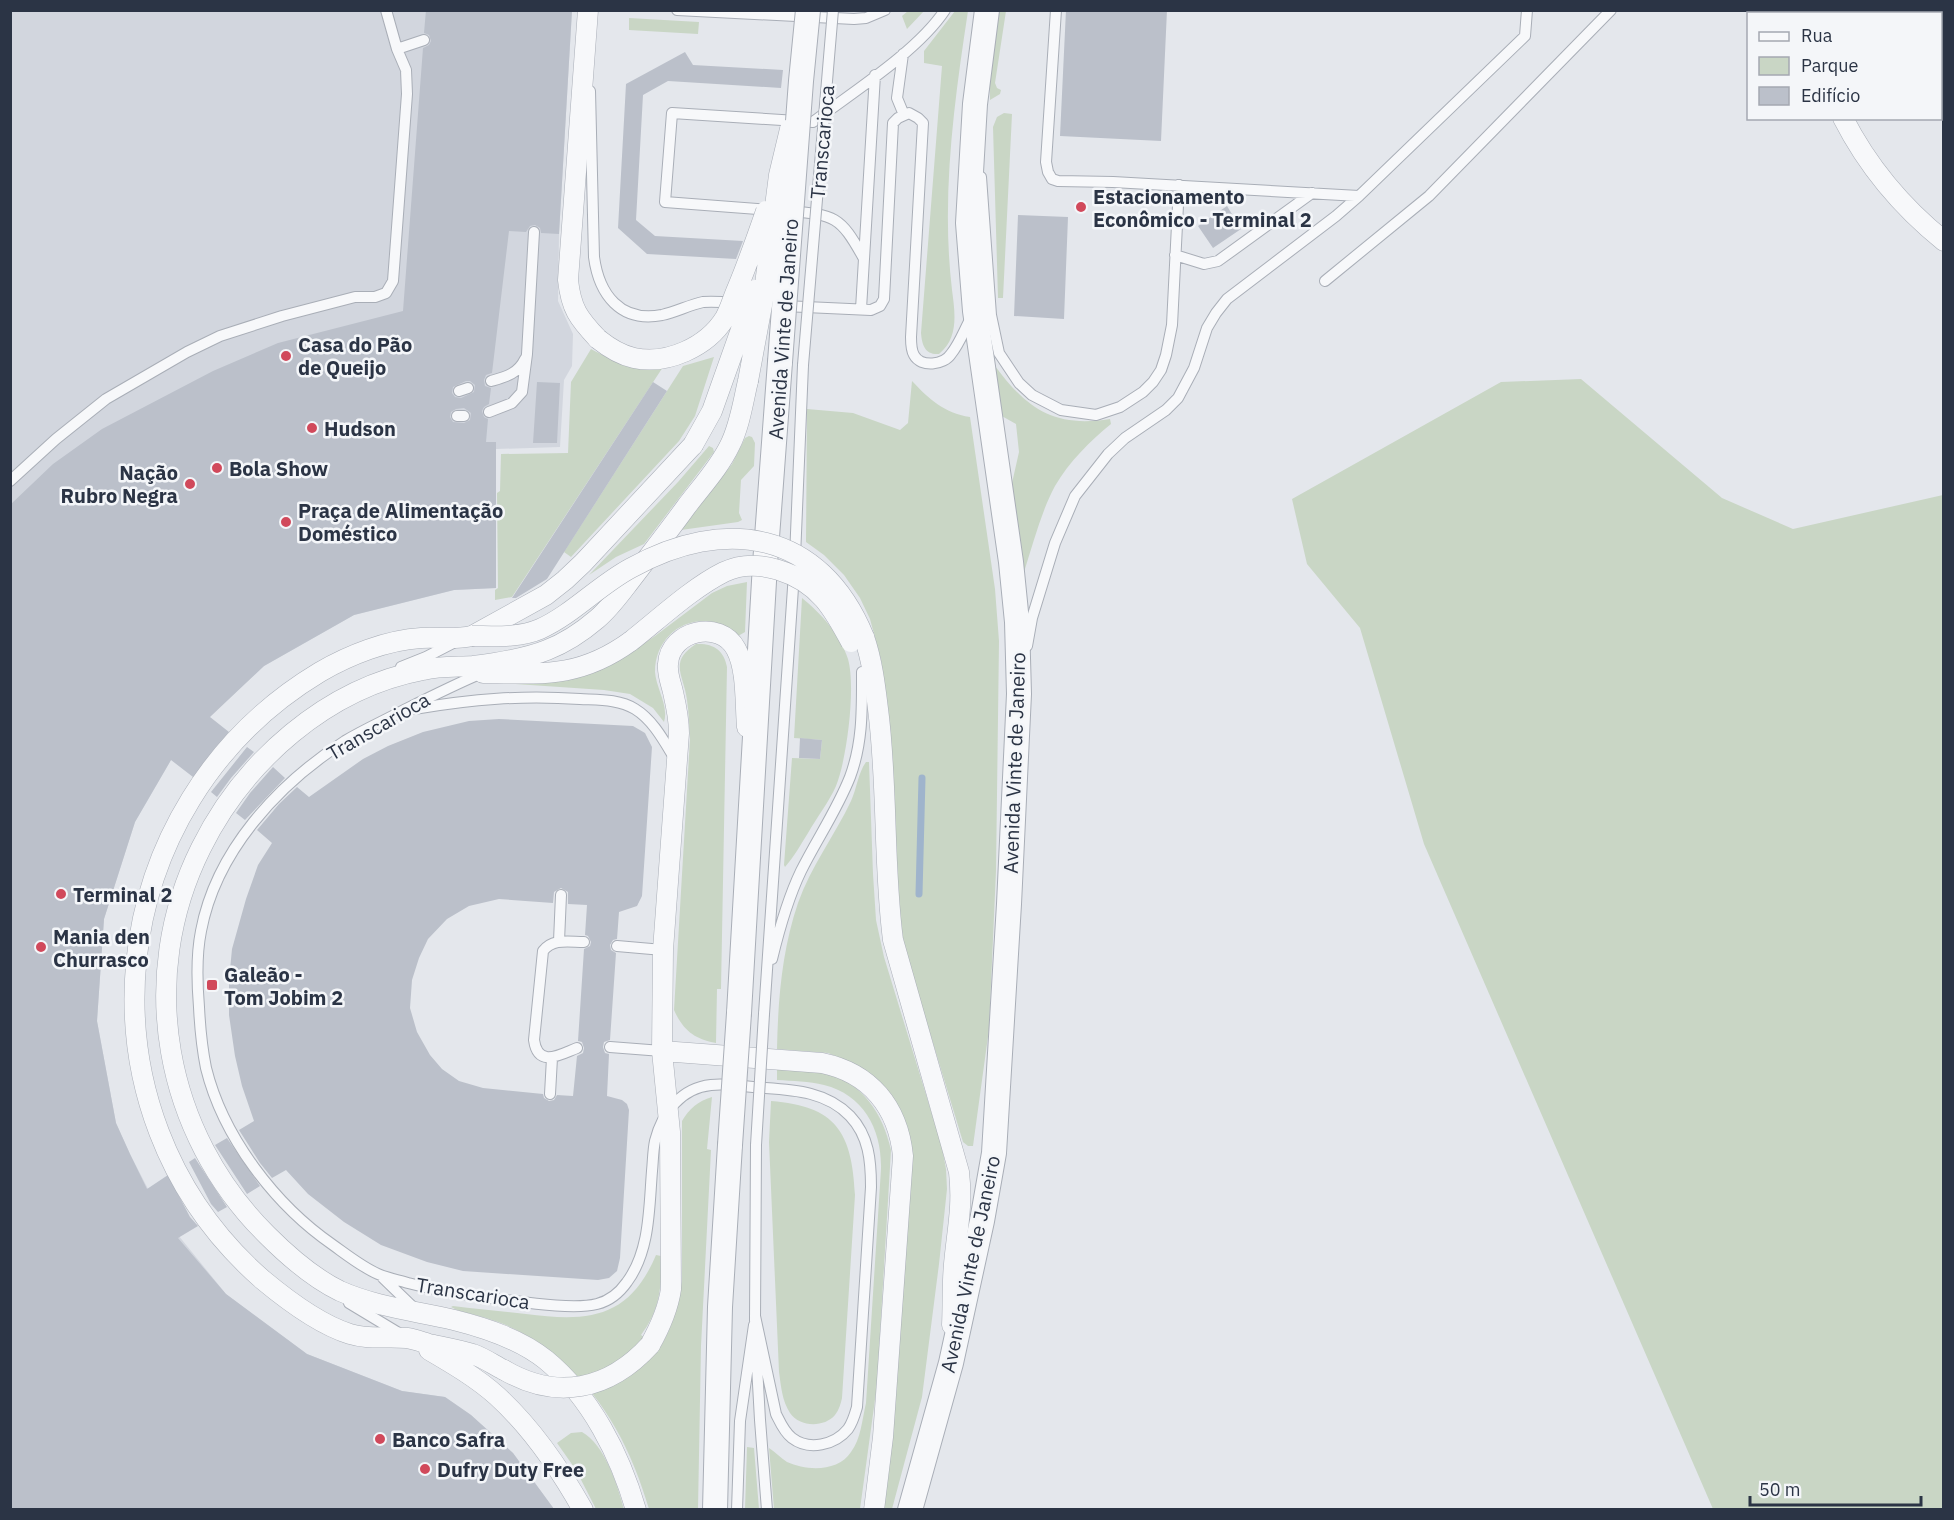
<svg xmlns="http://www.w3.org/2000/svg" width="1954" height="1520" viewBox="0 0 1954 1520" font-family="'IBM Plex Sans',sans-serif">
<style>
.built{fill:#d2d6de}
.green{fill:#c9d6c5}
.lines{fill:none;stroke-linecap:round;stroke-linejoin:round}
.stream{stroke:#9fb4cc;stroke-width:7}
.building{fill:#bbc0ca;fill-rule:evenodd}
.service-casing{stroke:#a9aeb7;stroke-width:12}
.minor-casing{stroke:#a9aeb7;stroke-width:21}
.tertiary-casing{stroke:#a9aeb7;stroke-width:26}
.service{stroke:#f7f8fa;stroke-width:10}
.minor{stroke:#f7f8fa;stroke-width:20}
.tertiary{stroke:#f7f8fa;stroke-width:24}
.service-bridge-casing{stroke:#a9aeb7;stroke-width:12;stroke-linecap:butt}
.minor-bridge-casing{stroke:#a9aeb7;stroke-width:21;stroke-linecap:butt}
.tertiary-bridge-casing{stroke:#a9aeb7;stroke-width:26;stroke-linecap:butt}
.service-bridge{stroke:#f7f8fa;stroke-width:10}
.minor-bridge{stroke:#f7f8fa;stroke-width:20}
.tertiary-bridge{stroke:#f7f8fa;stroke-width:24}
.poi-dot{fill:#d1495b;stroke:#f4f6f9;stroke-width:2}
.labels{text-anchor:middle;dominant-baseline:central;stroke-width:5;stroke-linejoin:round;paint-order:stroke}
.street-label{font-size:20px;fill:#2b3445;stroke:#f4f6f9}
.poi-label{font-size:20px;font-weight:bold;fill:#2b3445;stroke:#f4f6f9;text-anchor:start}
</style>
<rect width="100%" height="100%" fill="#e4e7ec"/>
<!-- built -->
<path class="built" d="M11,11h561l-13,223 -1,67 15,33 -1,32 -8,14 -4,67 -64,2v139l-42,2 -100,25 -90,51 -69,64 -24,30 -36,62 -31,97 -7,102 19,102 14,31 31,60 65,80 81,60 95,37 43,6 26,18 42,38 41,56h-543z"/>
<!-- green -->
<path class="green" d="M908,11h16l-17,18 -5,-13z
M955,11h13c-14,92 -27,186 -16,279 3,23 7,48 -13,64 -14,1 -17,-9 -18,-21l21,-267 -18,-3v-12z
M997,11h9l-11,72 2,5 4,2 -1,4 -10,6v-34z
M629,18l70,4 -1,12 -69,-4z
M1004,113l8,1 -9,184h-5l-5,-171 4,-10z
M591,349c28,15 41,18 72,18l-151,230 -17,3v-10l3,-2 -1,-95 3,-2 1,-37 67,-1 3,-71z
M714,357l-19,59 -16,25 -108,116 -7,-5 119,-186z
M994,366h1c32,43 59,62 115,53l1,5c-21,17 -42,38 -56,62 -14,26 -22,58 -31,86l-12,-89 7,-31 -3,-28 -16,-9z
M1581,379l141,119 71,31 150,-34v1014h-230l-289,-665 -64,-216 -53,-64 -15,-65 209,-117z
M912,381c17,18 32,32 58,36l25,172 4,52 -3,230 -7,158 -16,117h-5l-5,-4 -56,-185 -7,-34 -4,-36 -5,-144 -10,-83 -11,-41 -10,-21 -16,-23 -20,-20 -18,-13 1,-133 46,4 47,17 8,-7z
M749,436l3,1 3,6 -1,23 -13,14 -2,33 3,7 -4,2 -57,8 51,-66 13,-26z
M709,446l4,2 1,4 -70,92 -28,13 -27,18 89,-93z
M747,582l-2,50 -7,4c-8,-4 -16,-12 -24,-14 -32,-6 -59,17 -59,50 1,16 14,34 9,50l-11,-14 -23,-14 -26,-4 -102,-7 117,-23 36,-24 57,-43 15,-7z
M802,598c19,15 39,38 46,61 8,28 -1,100 -12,127 -7,16 -19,31 -28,47 -7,11 -14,24 -23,34l-1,-2 8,-107 28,1 2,-19 -28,-2z
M696,644c17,-1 28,6 31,23l-6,322h-4l-1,54c-22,-4 -33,-13 -42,-33l16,-271c-1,-13 -1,-26 -3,-39 -3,-25 -19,-38 9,-56z
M866,762h3l4,112 3,46 8,37 58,190 4,22 1,20 -8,75 -17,133 -30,112h-13l29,-352 -56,-94 -24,-10 -51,-4c1,-50 5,-99 21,-146 13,-37 37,-68 53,-102 6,-13 7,-28 15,-39z
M777,1068c16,2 32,2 47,5 39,9 59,41 67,77l-14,235 -17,124h-86l-5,-61c6,4 12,10 18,14 20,9 51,10 64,-10 10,-13 11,-32 15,-49l15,-234c1,-39 -17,-74 -57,-84 -15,-4 -31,-4 -47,-5z
M712,1097l-5,52 4,1 -10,196 -3,163h-49c-17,-57 -42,-108 -88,-148 -11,-11 -23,-20 -37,-27 -12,-7 -25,-12 -38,-16 -11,-4 -25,-5 -35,-11l2,-1c24,3 49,5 73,8 62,8 103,5 130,-59l5,1c1,30 -1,54 -20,79l19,13c13,-23 18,-40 22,-67v-160c7,-12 16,-20 30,-24z
M771,1101c65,5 81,31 84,94l-13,203c-1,5 -3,12 -7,17 -11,13 -36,12 -45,-2 -8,-12 -9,-27 -11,-41l-10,-230z
M582,1432c23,13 35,52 42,77h-28l-20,-39 -19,-27 14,-10z
M747,1447l7,1 5,61h-14z"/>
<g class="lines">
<!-- stream -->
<path class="stream" d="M919,894l3,-116"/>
</g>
<!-- building -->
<path class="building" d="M426,10h146l-13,224 -18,-1 -1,-5 -5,-3 -5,1 -4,6 -17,-1 -17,142 -6,2 -2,5 1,6 6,2 -2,16 -5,3 -2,4 2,6 4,2 -2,23h10v146l-42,2 -100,25 -90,51 -54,51 19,15 -36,45 -22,-17 -36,62 -31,97 -7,102 19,102 14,31 17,35 21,-14 22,42 8,9 -20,12 48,56 81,60 95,37 43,6 26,18 42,38 41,56h-544v-1004l43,-41 49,-35 111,-58 65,-28 125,-32 20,-263 6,-3 2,-4 -2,-6 -5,-2zM466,381h4l5,4 -1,7 -13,6 -6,-1 -3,-4 1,-6zM464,408l7,5 -1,7 -6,3 -11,-1 -3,-5 1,-5 5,-3z
M1066,10h101l-6,131 -101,-5z
M685,52l8,13 90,5 -2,18 -113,-7 -25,14 -7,125 19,16 88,5 -7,18 -89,-5 -29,-26 8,-144z
M1227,206l14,23 -28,19 -15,-22z
M1018,215l50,2 -4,102 -50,-3z
M537,382l23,1 -3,60h-24z
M653,382l14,9 -120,188 -31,19h-4z
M499,719l134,7 12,7 7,14 -10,149 -5,10 -18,6 -2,27 -4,1 -3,5 1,5 5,3 -6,87 -6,2 -1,5 2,6 4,1 -2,42 15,4 5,4 2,6 -9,148 -3,13 -8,7 -11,2 -135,-9 -36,-9 -46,-17 -37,-23 -36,-28 -22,-24 -14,8 -12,-15 -21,-33 15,-9 -12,-35 -7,-30 -6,-41v-35l3,-31 14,-50 12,-34 14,-22 -15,-13 22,-26 18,-17 12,10 54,-38 25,-13 35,-14 46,-11zM561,888l7,4v12l19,1 -2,30 3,1 3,6 -1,4 -6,3 -6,92 4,1 2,6 -1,5 -6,3 -4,40 -16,-1 -3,5 -5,1 -5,-3 -1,-4 -60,-6 -24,-7 -17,-12 -12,-14 -13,-23 -7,-24 2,-28 7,-22 9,-19 19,-20 22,-13 30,-7 54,4 1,-11z
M800,738l22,2 -2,19 -21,-1z
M247,747l7,5 -23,26 -14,19 -6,-5z
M273,767l12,11 -40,42 -9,-7 14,-20z
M227,1138l33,48 -13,8 -32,-49z
M195,1158l32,49 -9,5 -7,-8 -22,-42z"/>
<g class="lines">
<!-- service casing -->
<g class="service-casing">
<path id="service" d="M677,10l177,9 12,-1 19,-8
M1056,10l-10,152 2,10 4,7 6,2 55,1 246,14
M397,49l27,-9
M903,54l-6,44 7,17
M590,91l4,166c5,37 26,66 68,58 14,-3 27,-10 41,-13 10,-1 21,0 32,1
M981,177l10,138 8,38 20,30 13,12 29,15 35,5 24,-8 23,-15 10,-10 8,-12 5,-15 6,-30 7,-140
M771,210l-106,-8 7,-89 141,9c40,-30 105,-71 132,-112
M789,211c46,4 51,5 74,46
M1175,255l29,9 14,-3 94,-68
M1325,281l104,-85 182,-186
M784,306l87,4 9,-4 4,-7 9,-176 5,-5 11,-5 9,5 5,5 -12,214c0,6 0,13 3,18 7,13 30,10 37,-1 9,-11 14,-26 21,-38
M861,309l14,-234
M491,381c14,-4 27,-7 34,-22
M459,391l9,-3
M489,412l23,-9 10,-11 5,-38 7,-122
M457,416h7
M10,481l46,-42 50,-40 81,-47 33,-16 62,-20 73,-19h20l11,-4 7,-12 14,-187 -1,-24 -9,-21 -11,-39
M795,557l8,-192
M1027,646l5,-28 23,-75 20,-47 33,-42 17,-16 41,-28 12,-12 16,-30 13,-40 9,-15 11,-14 109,-83 23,-20 166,-160 2,-26
M401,667l25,-10 29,-15
M482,673c-26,11 -50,23 -76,36 -20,11 -41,20 -61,32 -67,43 -129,110 -144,190 -5,25 -4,52 -2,76 1,21 3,41 7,61 17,69 69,137 127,177 14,10 29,22 45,29 9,4 20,6 30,9 31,8 58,12 90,16 25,3 75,11 99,5 12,-3 23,-12 30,-22 23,-31 22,-74 25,-111 1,-10 1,-21 3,-30 7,-28 26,-53 56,-56 17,-2 37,2 54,3 30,2 62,4 85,28 19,20 21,45 21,71l-14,220c-2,7 -4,15 -9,22 -13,16 -39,22 -56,9 -8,-6 -12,-16 -16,-24l-21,-98
M414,709c59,-10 108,-14 166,-10 18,1 39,0 55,10 18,11 29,32 40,50
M559,941l2,-46
M617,946l46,4
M772,959c7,-29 16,-61 29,-88 16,-32 36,-61 49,-94 13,-35 12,-69 12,-105
M764,1014l30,-441
M610,1047l52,4
M577,1048c-16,6 -39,21 -43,-8l9,-89c10,-13 26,-9 41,-9
M550,1094l2,-36
M383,1278l31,30
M349,1303l53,32
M755,1321l1,-176
M756,1348l4,72 7,90
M737,1510l3,-89 14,-96"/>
</g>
<!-- minor casing -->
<g class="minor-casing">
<path id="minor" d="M588,10l-20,270c3,28 10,38 30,59
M1801,10l1,4
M1843,118c24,47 60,90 101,123
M864,637c8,23 11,47 14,72 10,77 5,154 15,231l66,232c4,35 -2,58 -5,92 -2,20 -1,41 -2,61
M483,673c60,1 97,5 148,-32
M662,1051l160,12c48,10 76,44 81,93l-20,281 -9,73
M650,1345c10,-18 18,-35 21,-56l-1,-157 -8,-81 1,-101 16,-217c0,-14 -3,-28 -6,-41 -2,-9 -6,-18 -5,-28 2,-34 52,-45 68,-15 11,20 9,55 11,78
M429,1350c24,14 48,28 68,46 35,32 63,73 86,114
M504,1370c-10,-5 -20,-12 -31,-16 -14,-4 -30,-7 -44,-10 -7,-2 -15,-5 -22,-6 -19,-2 -38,2 -57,-4 -29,-9 -63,-34 -87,-54 -194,-169 -163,-476 57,-608 29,-17 67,-32 101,-34 18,-1 34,2 51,-2l74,-41 19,-15 18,-17 110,-118
M636,1510c-16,-55 -45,-113 -90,-150 -26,-21 -60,-32 -92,-40 -38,-9 -78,-13 -114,-29 -27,-13 -52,-35 -73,-56 -103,-102 -131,-257 -66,-387 43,-87 126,-160 222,-178 16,-4 34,-3 50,-4 24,-3 52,-7 74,-16 18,-7 36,-19 50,-31 13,-11 23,-25 33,-38 19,-25 38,-49 56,-74 15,-20 33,-39 44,-62 10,-20 13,-43 18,-64"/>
</g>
<!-- tertiary casing -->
<g class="tertiary-casing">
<path id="tertiary" d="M739,1013l26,-449 15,-202
M715,1510l5,-203 10,-162
M910,1510l41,-147 31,-142 12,-68 15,-249 10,-210 -2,-72 -6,-60 -36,-251 -7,-88 7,-119 12,-94"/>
</g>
<!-- service -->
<use href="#service" class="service"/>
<!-- minor -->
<use href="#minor" class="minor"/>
<!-- tertiary -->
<use href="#tertiary" class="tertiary"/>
<!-- service-bridge casing -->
<g class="service-bridge-casing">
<path id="service-bridge" d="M803,365l30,-355
M756,1145l8,-131"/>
</g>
<!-- minor-bridge casing -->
<g class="minor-bridge-casing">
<path id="minor-bridge" d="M598,339c10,8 22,16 36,19 33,7 73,-11 91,-40 5,-9 8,-20 12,-29 11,-26 20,-52 29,-78
M748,381l15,-81 16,-125 11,-46
M693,445l19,-34 43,-121
M472,636c23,0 47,2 68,-7 33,-15 59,-44 91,-61 94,-52 189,-38 233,69
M631,641c28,-22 61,-53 93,-69 33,-16 77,1 100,27 11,13 19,28 27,43
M504,1370c53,31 105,20 146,-25"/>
</g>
<!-- tertiary-bridge casing -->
<g class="tertiary-bridge-casing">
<path id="tertiary-bridge" d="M780,362l21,-281 7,-71
M730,1145l9,-132"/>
</g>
<!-- service-bridge -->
<use href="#service-bridge" class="service-bridge"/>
<!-- minor-bridge -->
<use href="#minor-bridge" class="minor-bridge"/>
<!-- tertiary-bridge -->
<use href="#tertiary-bridge" class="tertiary-bridge"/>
</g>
<!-- markers -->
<g class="poi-dot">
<circle cx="1081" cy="207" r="6"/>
<circle cx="286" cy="356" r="6"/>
<circle cx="312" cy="428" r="6"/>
<circle cx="217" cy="468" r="6"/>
<circle cx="190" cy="484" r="6"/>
<circle cx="286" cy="522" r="6"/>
<circle cx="61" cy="894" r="6"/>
<circle cx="41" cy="947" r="6"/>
<rect x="206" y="979" width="12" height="12" rx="3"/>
<circle cx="380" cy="1439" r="6"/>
<circle cx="425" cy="1469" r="6"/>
</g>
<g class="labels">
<!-- street labels -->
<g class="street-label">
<text transform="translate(822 142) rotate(-85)">Transcarioca</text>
<text transform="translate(783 329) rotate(-86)">Avenida Vinte de Janeiro</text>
<text transform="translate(378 726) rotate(-30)">Transcarioca</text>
<text transform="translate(1014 763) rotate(-88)">Avenida Vinte de Janeiro</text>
<text transform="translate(970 1264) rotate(-78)">Avenida Vinte de Janeiro</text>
<text transform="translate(473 1293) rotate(9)">Transcarioca</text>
</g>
<!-- poi labels -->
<g class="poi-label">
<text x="1093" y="196">Estacionamento<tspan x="1093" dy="23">Econômico - Terminal 2</tspan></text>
<text x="298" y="344">Casa do Pão<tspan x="298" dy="23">de Queijo</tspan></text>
<text x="324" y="428">Hudson</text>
<text x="229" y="468">Bola Show</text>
<text x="178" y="472" text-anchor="end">Nação<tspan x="178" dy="23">Rubro Negra</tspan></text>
<text x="298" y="510">Praça de Alimentação<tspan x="298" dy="23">Doméstico</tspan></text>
<text x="73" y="894">Terminal 2</text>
<text x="53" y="936">Mania den<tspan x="53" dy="23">Churrasco</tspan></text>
<text x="224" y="974">Galeão -<tspan x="224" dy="23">Tom Jobim 2</tspan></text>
<text x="392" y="1439">Banco Safra</text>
<text x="437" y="1469">Dufry Duty Free</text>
</g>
</g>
<!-- border -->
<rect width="1954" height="1520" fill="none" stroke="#2b3445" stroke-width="24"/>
<!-- legend -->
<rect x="1747" y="12" width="195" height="108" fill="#f4f6f9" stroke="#a4a8b1" stroke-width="1.5"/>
<rect x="1759" y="32" width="30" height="9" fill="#f7f8fa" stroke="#a4a8b1" stroke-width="1.5"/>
<text x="1801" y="42" font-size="18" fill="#2b3445">Rua</text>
<rect x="1759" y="57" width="30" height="18" fill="#c9d6c5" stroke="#a4a8b1" stroke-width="1.5"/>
<text x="1801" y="72" font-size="18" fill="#2b3445">Parque</text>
<rect x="1759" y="87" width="30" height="18" fill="#bbc0ca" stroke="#a4a8b1" stroke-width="1.5"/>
<text x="1801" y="102" font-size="18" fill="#2b3445">Edifício</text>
<!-- scale -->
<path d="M1750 1496v9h171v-9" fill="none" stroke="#2b3445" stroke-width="3"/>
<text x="1759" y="1496" font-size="18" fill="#2b3445" stroke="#f4f6f9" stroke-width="4.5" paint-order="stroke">50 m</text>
</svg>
